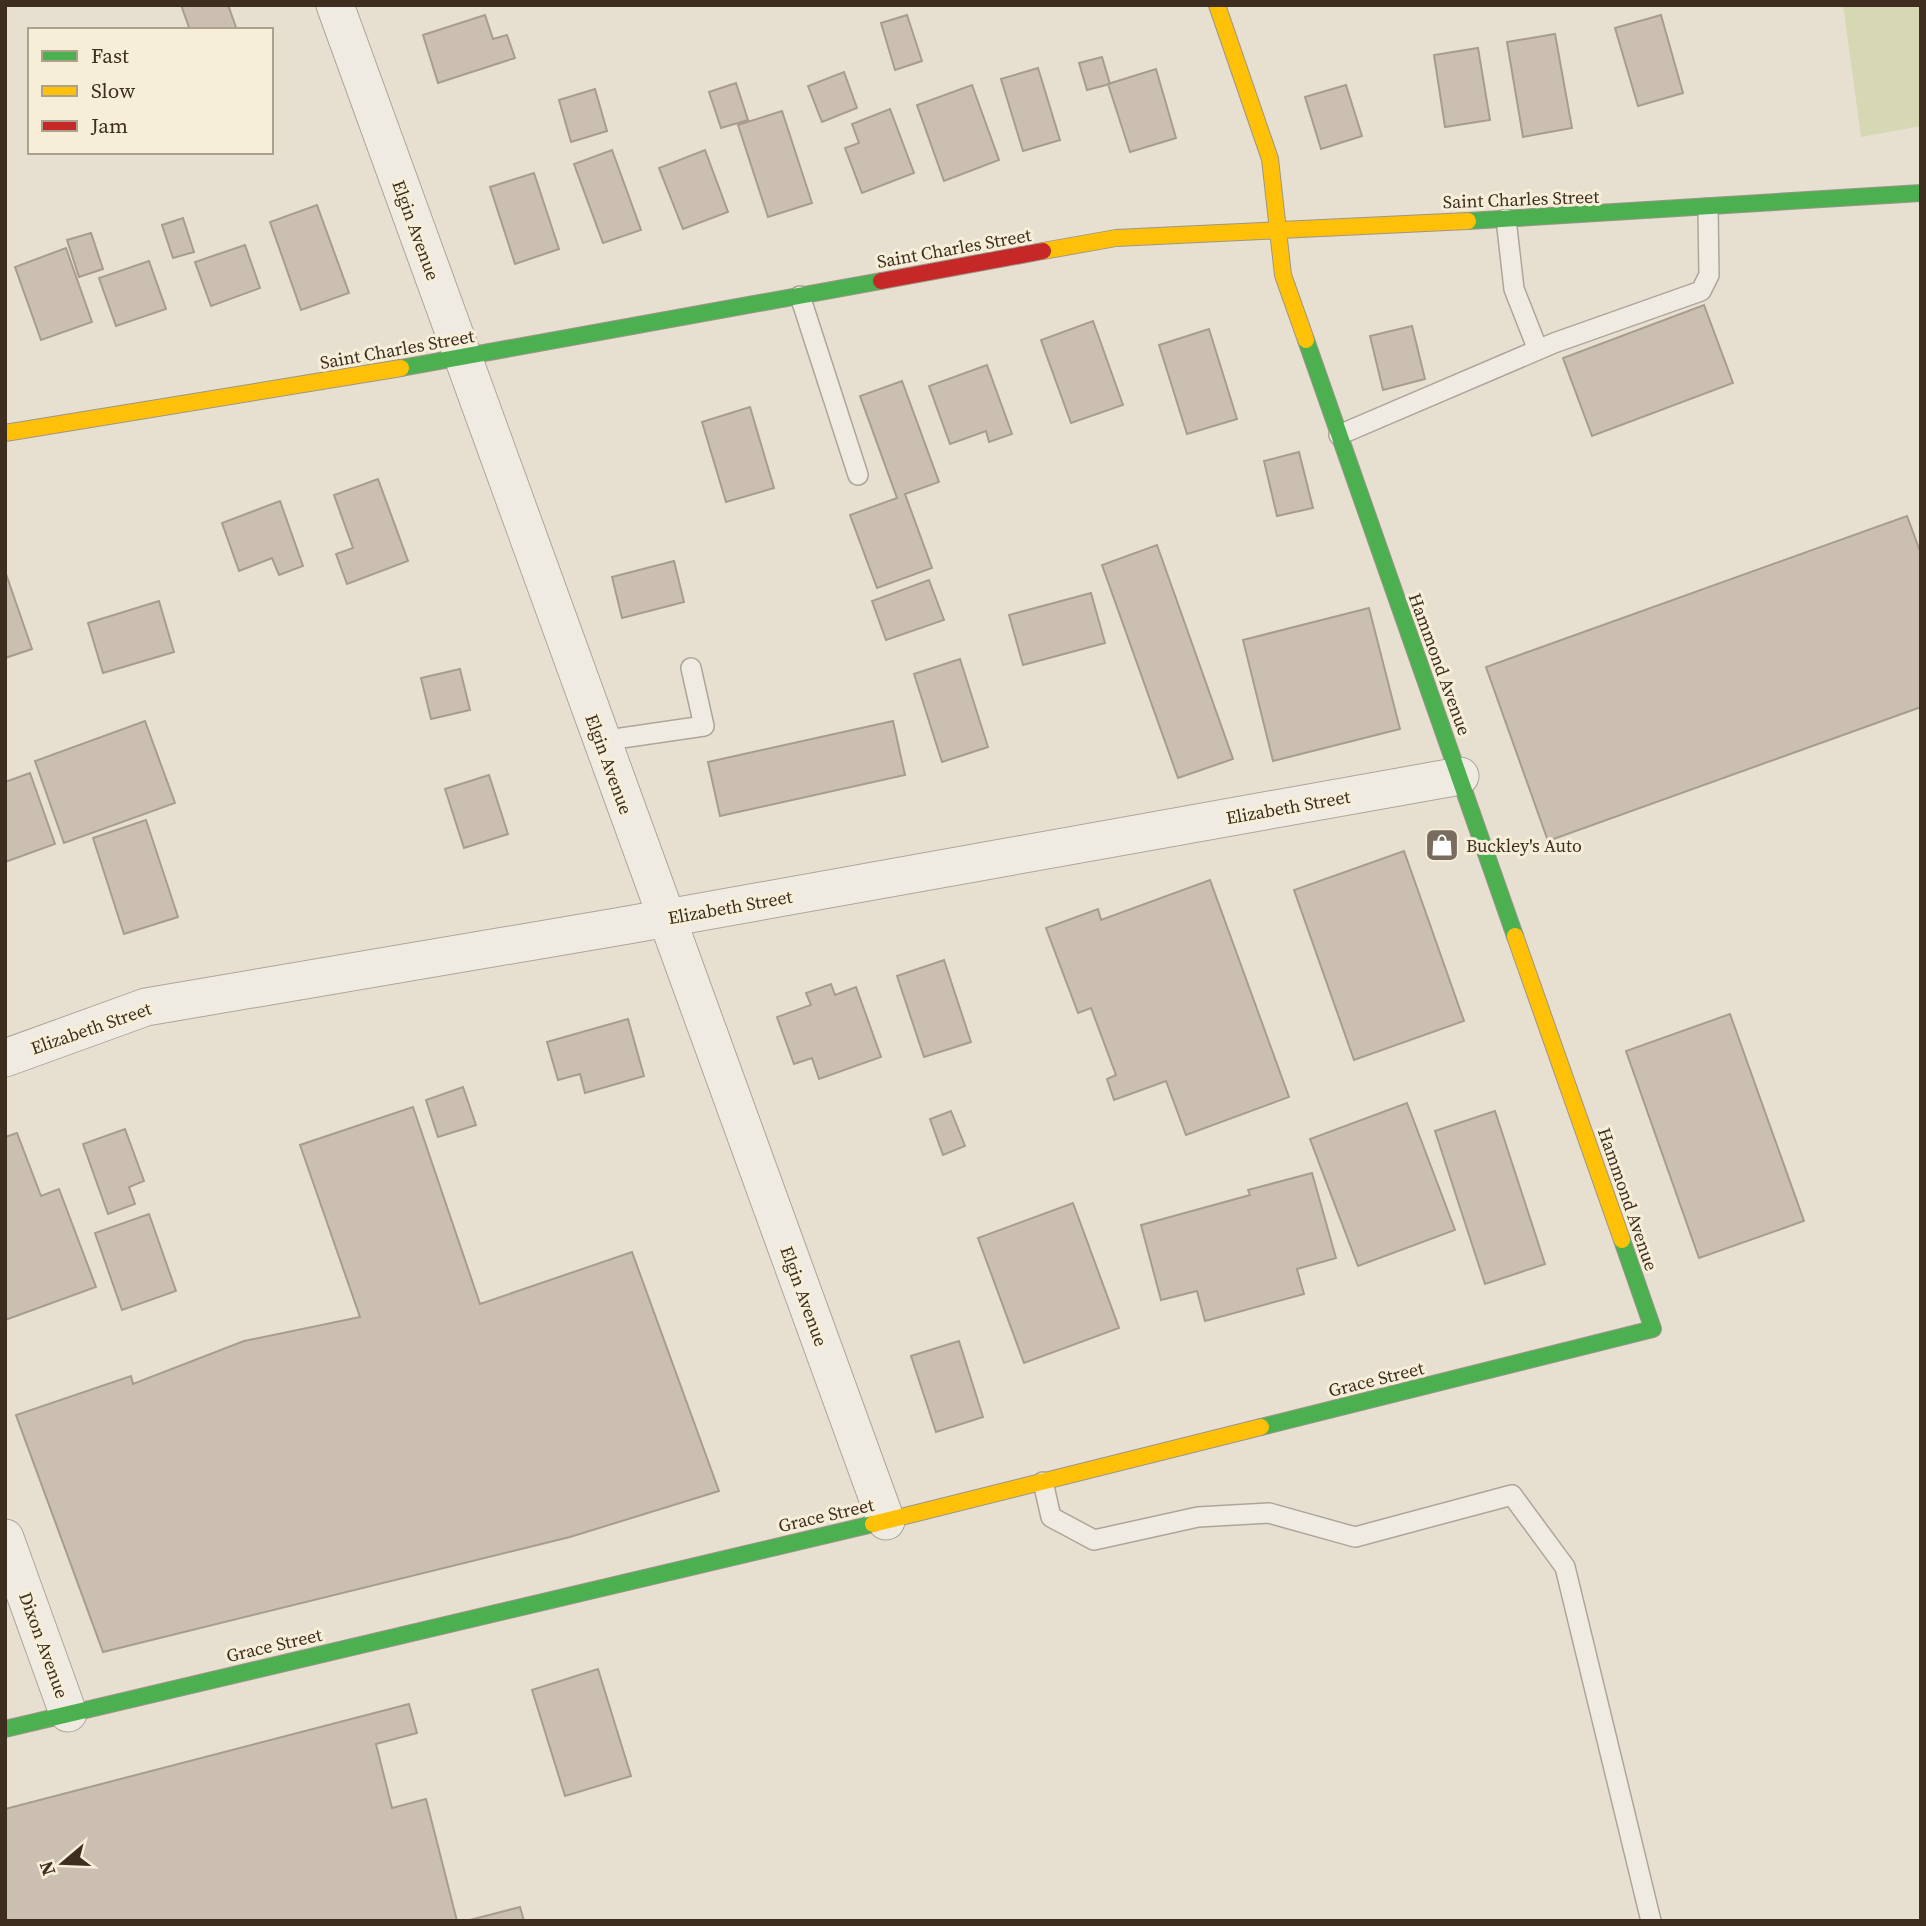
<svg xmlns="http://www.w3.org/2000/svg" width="1926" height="1926" viewBox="0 0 1926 1926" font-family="'Source Serif 4',serif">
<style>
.green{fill:#d6d7b3}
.building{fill:#cbbfb2;stroke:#a89c90;stroke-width:2}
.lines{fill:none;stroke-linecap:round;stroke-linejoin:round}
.lane-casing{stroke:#ada599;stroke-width:22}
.street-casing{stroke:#ada599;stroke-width:39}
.fast-casing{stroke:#9c958a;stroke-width:18}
.slow-casing{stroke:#9c958a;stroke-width:18}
.jam-casing{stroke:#9c958a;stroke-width:18}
.lane{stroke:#efebe3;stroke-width:19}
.street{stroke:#efebe3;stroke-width:37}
.fast{stroke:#4caf50;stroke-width:16}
.slow{stroke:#ffc107;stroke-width:16}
.jam{stroke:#c62828;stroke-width:16}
.labels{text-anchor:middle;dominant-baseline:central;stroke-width:6;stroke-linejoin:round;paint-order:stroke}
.street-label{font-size:18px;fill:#3d2e20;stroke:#f7eed8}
.poi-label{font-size:18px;fill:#3d2e20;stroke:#f7eed8;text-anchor:start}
</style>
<rect width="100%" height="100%" fill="#e7e0d1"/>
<!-- green -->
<path class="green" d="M1843,5h78v121l-60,11z"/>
<!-- building -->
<path class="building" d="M181,5h47l9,25h-47z
M485,15l8,24 14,-4 8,23 -77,25 -15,-48z
M907,15l15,46 -27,9 -14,-47z
M1661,15l22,78 -45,13 -23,-78z
M1555,34l17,94 -49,9 -16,-95z
M1478,48l12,72 -45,7 -11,-72z
M1102,57l8,27 -23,6 -8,-27z
M1038,68l22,72 -37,11 -22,-72z
M1156,69l20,69 -46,14 -22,-68z
M844,72l13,36 -35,14 -14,-36z
M736,83l12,37 -27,8 -12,-36z
M972,85l27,75 -55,21 -27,-76z
M1346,85l16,51 -41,13 -16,-52z
M595,89l12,42 -36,11 -12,-42z
M890,109l24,64 -52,20 -17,-45 14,-5 -7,-19z
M782,111l30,92 -44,14 -30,-92z
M612,150l29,80 -38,13 -29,-79z
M705,150l23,62 -45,17 -24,-61z
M534,173l25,76 -44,15 -25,-77z
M317,205l32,88 -48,17 -31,-88z
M183,218l11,34 -21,6 -11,-33z
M91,233l12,36 -24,8 -12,-37z
M245,245l15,43 -49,18 -16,-44z
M66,248l26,74 -51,18 -26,-73z
M149,261l17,48 -50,17 -17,-48z
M1704,305l29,78 -141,53 -29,-78z
M1093,321l30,84 -52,18 -30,-83z
M1412,326l13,53 -42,11 -13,-54z
M1209,329l28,90 -50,15 -28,-89z
M987,365l25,69 -23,8 -3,-11 -36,13 -21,-58z
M902,381l37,101 -34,12 27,74 -55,20 -27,-73 47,-17 -37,-102z
M750,407l24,81 -48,14 -24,-80z
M1299,452l14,56 -36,8 -13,-55z
M378,479l30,82 -61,23 -11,-30 17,-6 -19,-53z
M280,501l23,65 -24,9 -7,-17 -33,13 -17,-48z
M1907,516l14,38v153l-373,134 -62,-174z
M1157,545l76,214 -55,19 -76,-213z
M674,561l10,41 -62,16 -10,-41z
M5,571l27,78 -27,9z
M929,580l15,40 -58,20 -14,-39z
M1091,593l14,50 -82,22 -14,-50z
M159,601l15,51 -71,21 -15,-50z
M1369,608l31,121 -127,32 -30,-121z
M960,659l28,88 -46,15 -28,-88z
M460,669l10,41 -39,9 -10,-41z
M145,721l30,82 -111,40 -29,-82z
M893,721l12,54 -185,41 -12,-54z
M30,773l25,71 -50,18v-80z
M489,775l19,59 -44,14 -19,-59z
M146,820l32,97 -54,17 -31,-96z
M1404,851l60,170 -110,39 -60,-170z
M1210,880l79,217 -103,38 -20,-54 -52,19 -7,-21 9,-4 -25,-67 -13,5 -32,-85 52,-19 3,11z
M944,960l27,82 -47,15 -27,-81z
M831,984l4,11 21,-8 25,70 -62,22 -7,-21 -18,6 -17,-47 34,-12 -5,-12z
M1730,1014l74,207 -105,37 -73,-207z
M628,1019l16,57 -59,17 -5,-19 -22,6 -11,-38z
M463,1087l13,38 -38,12 -12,-37z
M1407,1103l48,127 -97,36 -48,-127z
M413,1107l67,197 152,-52 87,239 -149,46 -467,115 -87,-237 115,-39 2,8 111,-43 116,-24 -60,-172z
M951,1111l14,35 -22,9 -13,-36z
M1495,1111l50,153 -60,20 -50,-153z
M125,1129l19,52 -15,6 6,17 -27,10 -25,-70z
M17,1133l24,63 18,-7 37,98 -91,33v-183z
M1312,1173l24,85 -39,11 7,25 -99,27 -8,-30 -36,9 -20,-75 109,-30 -2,-5z
M1073,1203l46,125 -95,35 -46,-125z
M149,1214l27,77 -54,19 -27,-77z
M959,1341l24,76 -47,15 -25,-76z
M598,1669l33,107 -66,20 -33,-106z
M409,1704l8,29 -41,11 16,64 34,-9 31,122h-452v-112z
M520,1907l4,14h-58z"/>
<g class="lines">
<!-- lane casing -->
<g class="lane-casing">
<path id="lane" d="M1506,219l8,70 24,61
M800,296l58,179
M1339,435l215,-92 147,-52 8,-16 -1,-67
M601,741l103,-15 -13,-58
M1043,1482l8,35 43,23 104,-23 71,-4 86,24 157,-42 53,72 86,354"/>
</g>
<!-- street casing -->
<g class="street-casing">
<path id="street" d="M335,5l551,1516
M5,1058l141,-51 482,-82 832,-149
M5,1538l63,175"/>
</g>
<!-- fast casing -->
<g class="fast-casing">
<path id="fast" d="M1468,221l453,-28
M1306,340l209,596
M401,368l480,-87
M1261,1427l392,-98 -31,-89
M5,1729l868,-205"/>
</g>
<!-- slow casing -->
<g class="slow-casing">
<path id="slow" d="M1217,5l53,154 13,116 23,65
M1043,251l73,-13 352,-17
M5,433l396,-65
M1515,936l107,304
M873,1524l388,-97"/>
</g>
<!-- jam casing -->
<g class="jam-casing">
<path id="jam" d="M881,281l162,-30"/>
</g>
<!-- lane -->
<use href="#lane" class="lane"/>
<!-- street -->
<use href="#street" class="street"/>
<!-- fast -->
<use href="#fast" class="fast"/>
<!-- slow -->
<use href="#slow" class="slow"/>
<!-- jam -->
<use href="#jam" class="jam"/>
</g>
<!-- icons -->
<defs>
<g id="shop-square" transform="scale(1.75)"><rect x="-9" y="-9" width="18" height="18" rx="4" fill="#786c5e" stroke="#f7eed8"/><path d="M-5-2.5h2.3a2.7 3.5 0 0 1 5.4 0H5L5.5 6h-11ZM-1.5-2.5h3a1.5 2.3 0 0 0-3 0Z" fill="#fff"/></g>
</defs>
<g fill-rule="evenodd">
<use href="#shop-square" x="1442" y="845"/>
</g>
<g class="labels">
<!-- street labels -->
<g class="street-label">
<text transform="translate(1521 199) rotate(-2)">Saint Charles Street</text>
<text transform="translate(416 230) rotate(70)">Elgin Avenue</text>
<text transform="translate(954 248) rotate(-10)">Saint Charles Street</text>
<text transform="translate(397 349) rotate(-10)">Saint Charles Street</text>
<text transform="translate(1440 664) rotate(70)">Hammond Avenue</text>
<text transform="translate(609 764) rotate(70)">Elgin Avenue</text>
<text transform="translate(1288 807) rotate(-10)">Elizabeth Street</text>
<text transform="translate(730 907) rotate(-10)">Elizabeth Street</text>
<text transform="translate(91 1028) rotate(-19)">Elizabeth Street</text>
<text transform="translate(1628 1199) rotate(71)">Hammond Avenue</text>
<text transform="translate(804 1296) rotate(70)">Elgin Avenue</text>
<text transform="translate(1376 1379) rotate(-14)">Grace Street</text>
<text transform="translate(826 1515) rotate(-13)">Grace Street</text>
<text transform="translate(44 1645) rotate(70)">Dixon Avenue</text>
<text transform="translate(274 1645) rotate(-13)">Grace Street</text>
</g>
<!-- poi labels -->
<g class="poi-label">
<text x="1466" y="845">Buckley's Auto</text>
</g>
</g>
<!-- border -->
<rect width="1926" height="1926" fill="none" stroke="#3d2e20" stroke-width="14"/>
<!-- legend -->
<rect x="28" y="28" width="245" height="126" fill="#f7eed8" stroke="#ada18e" stroke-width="2"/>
<rect x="42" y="51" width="35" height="10" fill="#4caf50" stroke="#ada18e" stroke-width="2"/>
<text x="91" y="63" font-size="21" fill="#3d2e20">Fast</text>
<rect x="42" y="86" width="35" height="10" fill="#ffc107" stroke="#ada18e" stroke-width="2"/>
<text x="91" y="98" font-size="21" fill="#3d2e20">Slow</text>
<rect x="42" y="121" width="35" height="10" fill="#c62828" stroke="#ada18e" stroke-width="2"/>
<text x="91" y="133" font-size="21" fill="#3d2e20">Jam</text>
<!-- north arrow -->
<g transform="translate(63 1863) rotate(251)" stroke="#f7eed8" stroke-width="5" paint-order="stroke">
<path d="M0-5L12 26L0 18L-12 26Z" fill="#3d2e20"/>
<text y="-10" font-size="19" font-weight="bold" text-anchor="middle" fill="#3d2e20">N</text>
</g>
</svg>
